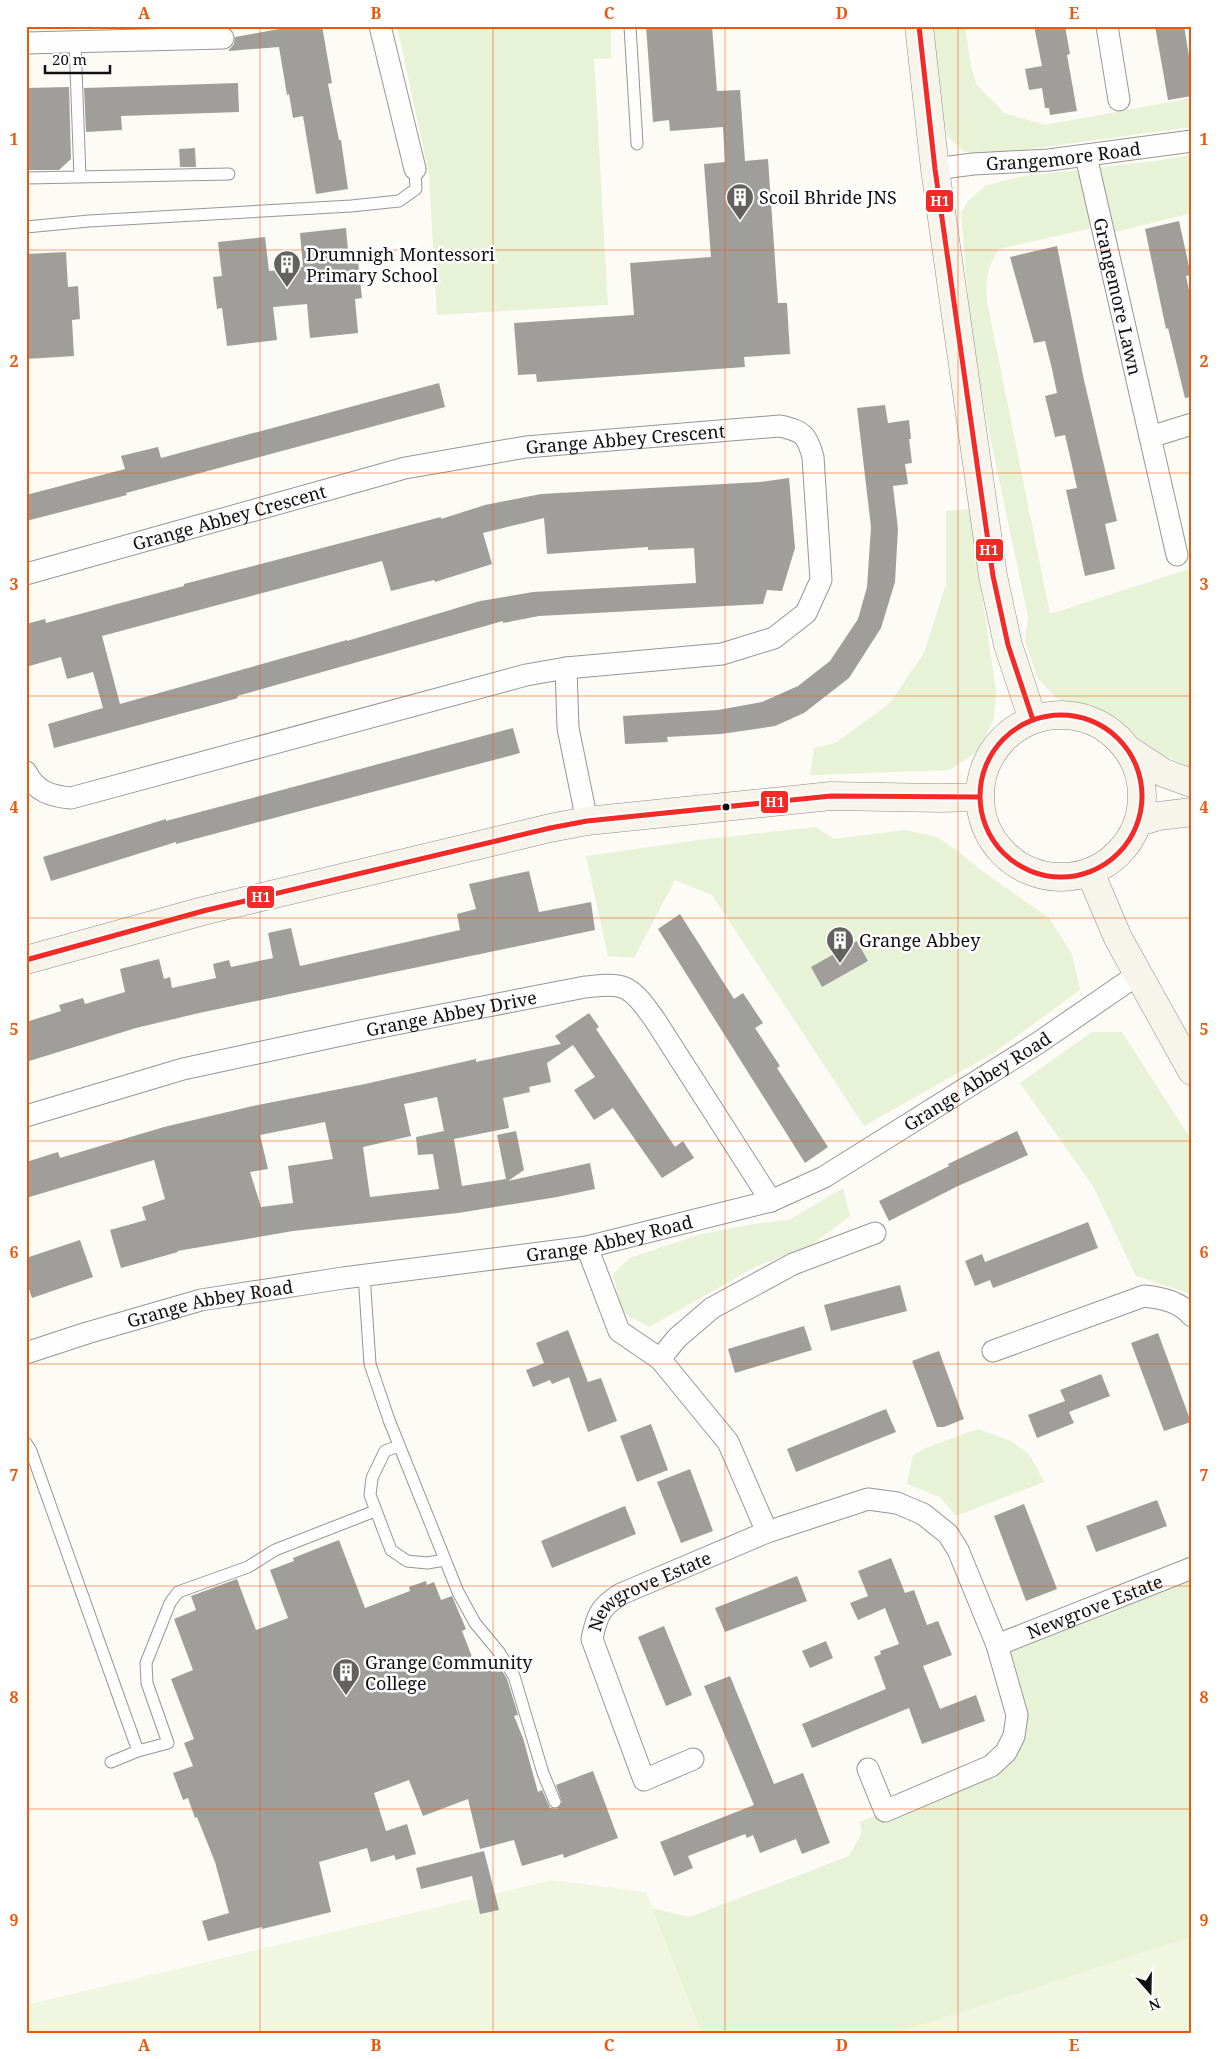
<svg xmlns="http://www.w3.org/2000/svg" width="1218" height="2059" viewBox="0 0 1218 2059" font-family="'Noto Serif',serif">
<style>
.green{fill:#e7f2d6}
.pitch{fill:#f0f6e0}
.building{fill:#a09e9b;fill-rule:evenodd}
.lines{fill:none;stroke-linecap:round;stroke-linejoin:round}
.lane-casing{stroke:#969694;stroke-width:13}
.street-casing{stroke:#969694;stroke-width:23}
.secondary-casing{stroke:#8d8c8a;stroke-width:29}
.lane{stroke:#fffefe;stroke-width:11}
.street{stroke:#fffefe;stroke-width:21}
.secondary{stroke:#f6f4eb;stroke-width:28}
.bus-1-casing{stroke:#fff;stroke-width:9}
.bus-1{stroke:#f52a26;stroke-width:5}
.grid{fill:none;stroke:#e8590c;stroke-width:1;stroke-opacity:0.55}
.bus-dot{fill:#101010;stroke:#fff;stroke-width:2}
.labels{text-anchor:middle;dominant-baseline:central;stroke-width:5;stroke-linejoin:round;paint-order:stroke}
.street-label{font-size:18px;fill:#101010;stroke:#fff}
.poi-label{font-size:18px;fill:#101010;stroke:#fff;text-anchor:start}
.line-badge{stroke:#fff;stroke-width:2}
.badge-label{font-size:14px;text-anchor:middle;font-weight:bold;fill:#fff}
.neatline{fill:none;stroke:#e8590c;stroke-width:2}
.grid-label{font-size:16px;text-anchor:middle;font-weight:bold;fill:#e8590c}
</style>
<rect width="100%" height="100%" fill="#fcfbf6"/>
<!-- green -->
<path class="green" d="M397,26h214v32l-17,1 14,246 -171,10 -8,-141z
M924,26h41l6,40 5,18 28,29 41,12 147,-27v29l-214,29 -16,-6 -15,-14z
M1192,155v58l-89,22 -2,-9 -102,23c-13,21 -13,28 -12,53l63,312 142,-46v200l-30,-14 -61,-41 -28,-7 -18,-9 -18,-20 -12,-37 3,-23 -40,-190 -16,-86 -11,-128 7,-12 17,-15 33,-9 136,-16z
M969,509l27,182 -2,28 -16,32 -28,19 -140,5 4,-27 21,-5 54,-39 35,-51 22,-69v-73z
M816,827l18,12 71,-9 32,7 21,14 20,17 71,50 23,36 8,36 -85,62 -131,74 -152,-231 -37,-15 -41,78 -26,-2 -22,-100 112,-16z
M1092,1032h30l70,109v153l-56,-18 -43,-90 -73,-103z
M843,1188l7,28 -37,28 -58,23 -106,60 -27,-15 -9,-38 17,-16 71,-24 53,-10 35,-4z
M978,1429l33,12 19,14 14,27 -88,34 -16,-19 -33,-13 6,-29 13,-7z
M1192,1581v356l-295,96h-196l-50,-125 39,9 159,-61 13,-23 -2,-11 124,-53 39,-57 -16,-61z"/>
<!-- pitch -->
<path class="pitch" d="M552,1880l94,12 56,141h-676v-28z
M1192,1937v96h-295z"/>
<!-- building -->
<path class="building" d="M296,26h26l10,57 -4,1 11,56h2l7,49 -32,5 -13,-78 -10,2 -4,-24 -2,1 -8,-48 -51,4 6,-7 1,-7z
M646,26h66l5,65 23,-1 5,71 23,-2 10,144h9l3,51 -46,3 1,10 -208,15 -1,-8 -18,1 -4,-52 120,-8 -4,-52 81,-6 -7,-93 21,-2 -2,-35 -53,4 -1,-11 -16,2z
M1034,26h31l5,28 -3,1 10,56 -27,4 -1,-7h-4l-3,-20 -13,2 -4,-21 17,-3z
M1155,26h29l8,48v22l-24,4z
M238,83l1,29 -118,4 1,14 -36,2 -2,-44z
M69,87l2,72 -12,11h-33v-82z
M195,148l1,19h-16l-1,-18z
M1179,221l12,54 -5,1 6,28v93l-7,1 -17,-70 -2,1 -21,-100z
M346,228l3,34 9,-1 4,37 -7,1 3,34 -48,5 -3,-34 -34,3 4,33 -50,6 -5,-38 -5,1 -4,-32 9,-1 -4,-34 47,-5 4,34 34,-4 -3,-34z
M1057,246l27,134 33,141 -12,3 10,45 -30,7 -19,-86 11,-2 -6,-27 -6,-26 -10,2 -10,-41 12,-3 -5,-24 -7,-28 -11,2 -24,-86z
M66,252l2,35 10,-1 2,33 -8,1 2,36 -48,3v-105z
M439,383l6,24 -278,75 -41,11 1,2 -101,26v-26l99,-26 -4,-13 37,-9 3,11z
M885,405l3,18 21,-3 2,19h-2l3,24 -7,1 3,20 -15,2 5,43 -3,53 -14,46 -32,50 -45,35 -29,13 -54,8 -54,3 1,5 -43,2 -2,-28 95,-6 44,-8 36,-16 32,-25 28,-42 9,-32 4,-60 -14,-119z
M789,478l6,70 -13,43 -15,-1 -4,14 -224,12 -36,7v-2l-266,75 1,2 -36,10 -148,40 -6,-24 55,-16 -10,-36 -26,7 -6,-22 -35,10v-43l19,-5 1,4 30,-8 108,-29v-2l257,-67v2l44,-14 56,-11 219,-12zM544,518l3,36 101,-7v3l46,-2 2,35 -163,9 -53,9 -133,40v-1l-227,64 -18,-68 280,-75 9,30 43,-11 1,2 57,-18 -9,-31z
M513,728l7,25 -344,91v-2l-125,39 -8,-24 123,-38v2z
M529,871l10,41 52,-10 4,28 -396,83 -63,15 -110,34v-40l35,-11 -2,-6 24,-7 2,6 40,-12 -5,-23 39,-10 5,20 6,-2 2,11 44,-10 -3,-14 16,-4 2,7 42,-9 -5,-25 23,-5 9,38 160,-36 -3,-16 19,-5 -7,-25z
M680,914l54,85 9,-6 20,30 -8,5 25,38 -3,2 51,79 -23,16 -147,-234z
M857,941l11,20 -46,26 -11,-20z
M589,1013l10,14 -3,2 79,118 8,-6 11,17 -32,20 -49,-70 -19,12 -20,-30 21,-13 -22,-32 -26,18 4,19 -22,5 1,5 -27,6 6,30 -55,11 8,47 44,-7 -9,-44 19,-4 8,39 -16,11 82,-18 5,26 -38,8 -99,16 -165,18 -116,20 1,1 -57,16 -11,-38 36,-10 -4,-13 23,-8 -11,-39 -128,38v-36l32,-10 2,6 104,-31 89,-21 112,-22 111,-25v3l85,-18 -6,-8zM437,1097l7,34 -28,6 2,18 15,-1 6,35 -69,8 -7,-50 48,-11 -7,-32zM325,1122l8,37 -45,7 5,37 -32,4 -11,-35 18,-3 -8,-34z
M1017,1131l11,24 -70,31 -69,35 -10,-20 70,-35 -1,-2z
M1088,1222l10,26 -105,40 -3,-8 -15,6 -10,-25 17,-7 3,8z
M80,1240l13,37 -61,21 -6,-17v-23z
M900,1285l7,26 -76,20 -7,-26z
M804,1326l8,24 -77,23 -7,-24z
M568,1330l20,52 13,-4 16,43 -29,11 -19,-55 -17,7 -2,-4 -17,7 -7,-17 18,-7 -8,-20z
M1158,1333l33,89 -27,9 -33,-88z
M939,1351l25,68 -20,8h-7l-25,-66z
M1101,1374l9,22 -41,16 5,11 -37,15 -9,-23 37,-14 -5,-11z
M886,1409l10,23 -100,40 -9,-23z
M651,1424l17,46 -31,12 -17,-46z
M690,1469l23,62 -32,12 -24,-61z
M1157,1500l10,26 -71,26 -10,-26z
M1024,1504l33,85 -31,12 -32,-85z
M625,1506l11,28 -84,34 -11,-27z
M339,1540l26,68 45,-17 -1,-4 17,-6 1,4 7,-3 7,18 11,-4 14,33 -4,2 14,36 19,-8 12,20 11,36 -4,1 9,22 15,54 4,-2 8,18 7,1 5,-7 -6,-17 37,-14 25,67 -54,20 -1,-4 -41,12 -8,-26 -34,9 -12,-50 -45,17 -14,-36 -35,13 12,38 21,-7 9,30 -20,6 -2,-5 -23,7 -4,-14 -48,14 12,50 -69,17v-2l-54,14 -6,-20 27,-8 -14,-51 -18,-45 -2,1 -7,-20 -5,2 -10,-27 20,-7 -9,-23 10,-4 -23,-60 22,-9 -19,-51 22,-9 -5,-14 46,-17 19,51 32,-12 -18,-48 24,-9 -1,-3z
M891,1558l14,35 9,-3 13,35 11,-4 14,34 -29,11 17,43 36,-14 9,26 -63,23 -13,-36 -97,40 -10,-24 84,-35 -12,-32 7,-3 -1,-3 19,-7 -14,-36 -27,12 -8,-17 18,-7 -10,-25z
M797,1576l10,25 -82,31 -10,-24z
M664,1626l28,69 -26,11 -28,-69z
M826,1641l7,17 -23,10 -8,-17z
M730,1676l44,108 29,-11 27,70 -28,11 -6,-15 -36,14 -7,-18 -6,3 -2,-4 -57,22 5,12 -19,8 -14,-34 94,-37 -50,-119z
M484,1851l15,59 -19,4 -8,-38 -51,13 -5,-21z"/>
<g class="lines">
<!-- lane casing -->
<g class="lane-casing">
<path id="lane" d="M630,26l7,118
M75,42l5,135
M26,178l203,-4
M26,227l63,-6 262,-15 48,-5 17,-12 -1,-20
M364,1275l6,89 19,56 69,172 17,31 24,29 15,24 29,97 12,29
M26,1443l5,8 107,300 -27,11
M399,1446l-14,5 -13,27 -2,17 21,55 16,11 20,2 18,-3
M138,1751l30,-8 -21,-60 -1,-20 24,-60 8,-11 70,-25 27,-17 100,-39"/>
</g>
<!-- street casing -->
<g class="street-casing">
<g id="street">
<path d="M380,26l35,143"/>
<path d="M1107,26l12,74"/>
<path d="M26,43l197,-5"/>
<path id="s1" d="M1086,156l91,399"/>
<path id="s2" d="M935,169l38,-5 76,-4 143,-19"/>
<path d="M1150,437l42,-13"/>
<path id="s3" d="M26,574l379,-106 121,-21 254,-21c22,5 27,8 33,31l8,123 -15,33 -32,25 -52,16 -156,14 -40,7 -455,123c-20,-2 -35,-6 -45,-26"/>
<path d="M566,668l2,60 19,93"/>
<path id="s4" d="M26,1116l157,-47 182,-39 220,-43c11,-1 23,-3 33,-1 16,2 28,22 37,34l116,181"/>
<path d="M587,1247l32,84 41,28 68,83 39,90"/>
<path d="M993,1351l151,-55c18,2 35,5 48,20"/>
<path id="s5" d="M26,1353l61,-20 114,-33 142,-22 244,-31 184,-46 53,-24 214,-134 99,-68"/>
<path d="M660,1359l17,-21 35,-30 81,-44 82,-31"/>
<path id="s6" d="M997,1645l195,-77"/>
<path id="s7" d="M693,1759l-49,21 -52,-141c5,-24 8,-32 29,-45l146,-62 101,-33 29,4 26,11 25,20 10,16 39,95 20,70 -3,21 -8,16 -15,14 -106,45 -17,-42"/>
</g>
</g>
<!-- secondary casing -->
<g class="secondary-casing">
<path id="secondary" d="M919,26l16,143 58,407 15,69 25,75
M980 796a81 81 0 1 1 162 0a81 81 0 1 1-162 0Z
M1127,749l37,24 28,10
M1138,822l21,-6 33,-4
M1090,872l28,66 74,133
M26,960l177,-49 347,-83 37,-7 244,-25 109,2 40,-1"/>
</g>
<!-- lane -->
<use href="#lane" class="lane"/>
<!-- street -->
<use href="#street" class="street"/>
<!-- secondary -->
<use href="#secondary" class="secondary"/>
<!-- bus-1 casing -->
<g class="bus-1-casing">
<path id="bus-1" d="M919,26l16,143 58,407 15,69 25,75
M980 796a81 81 0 1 1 162 0a81 81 0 1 1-162 0Z
M26,960l177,-49 347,-83 37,-7 244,-25 149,1"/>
</g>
<!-- bus-1 -->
<use href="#bus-1" class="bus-1"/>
</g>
<!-- grid -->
<path class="grid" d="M260,26v2007M493,26v2007M725,26v2007M958,26v2007M26,250h1166M26,473h1166M26,696h1166M26,918h1166M26,1141h1166M26,1364h1166M26,1586h1166M26,1809h1166"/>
<!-- icons -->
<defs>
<g id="building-pin" transform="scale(1.4375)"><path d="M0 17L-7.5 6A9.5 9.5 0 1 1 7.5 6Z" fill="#636260" stroke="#fff"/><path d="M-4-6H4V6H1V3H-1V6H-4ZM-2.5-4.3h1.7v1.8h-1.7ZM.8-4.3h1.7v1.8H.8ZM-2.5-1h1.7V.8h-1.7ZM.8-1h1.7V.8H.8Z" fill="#fff"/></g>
</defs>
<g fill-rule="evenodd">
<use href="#building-pin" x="740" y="197"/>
<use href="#building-pin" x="287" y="264"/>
<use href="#building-pin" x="840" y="940"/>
<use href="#building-pin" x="346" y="1672"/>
</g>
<!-- markers -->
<circle class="bus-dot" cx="726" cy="807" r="4.5"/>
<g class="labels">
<!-- street labels -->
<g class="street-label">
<text stroke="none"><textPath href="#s2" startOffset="129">Grangemore Road</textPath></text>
<text stroke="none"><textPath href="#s1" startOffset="144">Grangemore Lawn</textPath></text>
<text stroke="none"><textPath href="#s3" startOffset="616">Grange Abbey Crescent</textPath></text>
<text stroke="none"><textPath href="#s3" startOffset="211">Grange Abbey Crescent</textPath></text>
<text stroke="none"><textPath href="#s4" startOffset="438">Grange Abbey Drive</textPath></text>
<text stroke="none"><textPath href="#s5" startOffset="1001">Grange Abbey Road</textPath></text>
<text stroke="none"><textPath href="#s5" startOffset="596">Grange Abbey Road</textPath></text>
<text stroke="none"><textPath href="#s5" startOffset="191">Grange Abbey Road</textPath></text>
<text stroke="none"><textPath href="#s7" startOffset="284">Newgrove Estate</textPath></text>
<text stroke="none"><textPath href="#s6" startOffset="105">Newgrove Estate</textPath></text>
</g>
<!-- poi labels -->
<g class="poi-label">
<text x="759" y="197">Scoil Bhride JNS</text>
<text x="306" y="254">Drumnigh Montessori<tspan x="306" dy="21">Primary School</tspan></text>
<text x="859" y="940">Grange Abbey</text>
<text x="365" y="1662">Grange Community<tspan x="365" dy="21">College</tspan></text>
</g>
</g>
<g class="line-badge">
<rect x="925" y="189" width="29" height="24" rx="5" fill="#f52a26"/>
<rect x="975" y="538" width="29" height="24" rx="5" fill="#f52a26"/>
<rect x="760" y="790" width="29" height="24" rx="5" fill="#f52a26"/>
<rect x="246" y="885" width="29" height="24" rx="5" fill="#f52a26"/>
</g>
<g class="badge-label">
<text x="940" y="206">H1</text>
<text x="989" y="555">H1</text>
<text x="775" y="807">H1</text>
<text x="261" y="902">H1</text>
</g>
<!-- border -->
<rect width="1218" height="2059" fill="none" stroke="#ffffff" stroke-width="55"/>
<!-- north arrow -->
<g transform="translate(1150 1992) rotate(160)" stroke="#ffffff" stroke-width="4" paint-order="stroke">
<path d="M0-4L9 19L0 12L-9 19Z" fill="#101010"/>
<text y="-8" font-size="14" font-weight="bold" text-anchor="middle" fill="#101010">N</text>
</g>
<!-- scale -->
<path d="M45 65v8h65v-8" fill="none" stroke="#101010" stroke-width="2.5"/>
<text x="52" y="65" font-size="15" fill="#101010" stroke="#ffffff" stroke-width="4" paint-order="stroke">20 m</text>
<rect x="28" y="28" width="1162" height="2004" class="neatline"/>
<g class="grid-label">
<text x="144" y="19">A</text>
<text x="376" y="19">B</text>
<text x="609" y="19">C</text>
<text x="842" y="19">D</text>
<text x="1074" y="19">E</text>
<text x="14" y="145">1</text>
<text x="1204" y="145">1</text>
<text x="14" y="367">2</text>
<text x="1204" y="367">2</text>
<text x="14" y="590">3</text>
<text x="1204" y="590">3</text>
<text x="14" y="813">4</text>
<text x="1204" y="813">4</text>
<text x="14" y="1035">5</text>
<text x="1204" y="1035">5</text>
<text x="14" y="1258">6</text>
<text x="1204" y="1258">6</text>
<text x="14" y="1481">7</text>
<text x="1204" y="1481">7</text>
<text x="14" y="1703">8</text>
<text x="1204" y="1703">8</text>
<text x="14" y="1926">9</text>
<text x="1204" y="1926">9</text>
<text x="144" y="2051">A</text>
<text x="376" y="2051">B</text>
<text x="609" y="2051">C</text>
<text x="842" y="2051">D</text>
<text x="1074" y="2051">E</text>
</g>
</svg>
